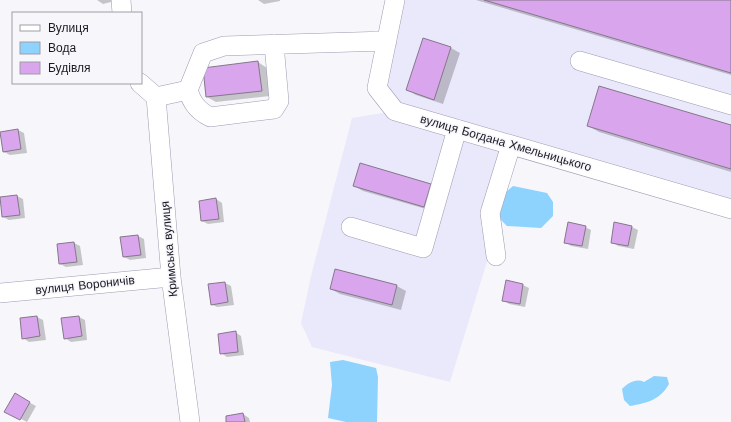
<svg xmlns="http://www.w3.org/2000/svg" width="731" height="422" viewBox="0 0 731 422" font-family="'Work Sans',sans-serif">
<style>
.built{fill:#eae8fb}
.water{fill:#8ed3fd}
.shadow{fill:#0003}
.building{fill:#d9a6ee;stroke:#85778a}
.lines{fill:none;stroke-linecap:round;stroke-linejoin:round}
.minor-casing{stroke:#9c9bb1;stroke-width:20}
.minor{stroke:#fff;stroke-width:19}
.labels{text-anchor:middle;dominant-baseline:central;stroke-width:3;stroke-linejoin:round;paint-order:stroke}
.street-label{font-size:12px;fill:#1b1a23;stroke:#f7f6fb}
</style>
<rect width="100%" height="100%" fill="#f7f6fb"/>
<!-- built -->
<path class="built" d="M395,0h336v209l-227,-66 -23,84 9,25 -40,130 -138,-35 -11,-24 10,-47 41,-158 43,-7 -18,-23z"/>
<!-- water -->
<path class="water" d="M513,186l34,7 6,9v14l-12,12 -34,-2 -8,-8 7,-26z
M343,360l33,8 2,9 -1,45h-31l-18,-4 4,-33 -2,-23z
M654,376l13,1 2,7c-9,16 -22,19 -39,22l-6,-6 -2,-11c6,-6 14,-11 22,-7z"/>
<!-- shadow -->
<path class="shadow" d="M119,0l-16,4 -6,-4z
M258,0h22v1l-16,3z
M476,0h255v75z
M424,40l27,8 9,5 -17,51 -27,-9 -8,-5z
M258,62l9,6 3,28 -54,6 -9,-5z
M588,126h143v46l-132,-40z
M18,130l6,3 3,20 -17,2 -6,-3z
M430,185l9,5 -6,21 -70,-20 -9,-5z
M17,196l6,3 2,19 -16,2 -6,-3z
M216,199l6,4 2,19 -16,2 -6,-3z
M585,227l6,3 -3,19 -17,-3 -6,-4z
M632,227l6,3 -4,19 -16,-3 -6,-4z
M138,236l6,3 2,19 -16,2 -6,-3z
M74,243l6,3 3,19 -17,2 -6,-3 -2,-19z
M336,270l61,16 9,5 -5,19 -61,-16 -9,-5z
M507,281l16,4 6,3 -4,19 -16,-3 -6,-4z
M225,283l6,3 3,19 -17,2 -6,-3 -2,-19z
M37,317l6,3 3,20 -17,2 -6,-4z
M79,317l6,3 2,20 -16,2 -6,-4z
M235,332l6,4 3,19 -17,2 -6,-4z
M15,395l21,11 -9,16 -21,-11z
M243,414l6,4 1,4h-23z"/>
<!-- building -->
<path class="building" d="M484,0h247v73z
M423,38l28,9 -17,53 -28,-10z
M258,61l4,30 -56,6 -3,-29z
M599,86l132,39v44l-144,-43z
M18,129l3,20 -18,3 -3,-20z
M360,163l71,21 -7,23 -71,-21z
M17,195l3,20 -18,2 -2,-20z
M216,198l3,21 -18,2 -2,-20z
M568,222l18,4 -4,20 -18,-3z
M614,222l18,4 -4,20 -17,-3z
M138,235l3,20 -18,2 -3,-20z
M74,242l3,20 -18,2 -2,-20z
M335,269l62,16 -5,20 -62,-16z
M506,280l17,4 -3,20 -18,-3z
M225,282l3,20 -17,3 -3,-21z
M37,316l3,20 -18,3 -2,-21z
M79,316l3,20 -18,3 -3,-21z
M236,331l2,21 -18,2 -2,-20z
M15,393l15,9 -10,18 -16,-8z
M243,413l2,9h-19v-6z"/>
<g class="lines">
<!-- minor casing -->
<g class="minor-casing">
<path id="minor" d="M121,0l1,13
M395,0l-18,88 18,23 336,98
M580,61l151,44
M140,83l16,14 15,180 19,145
M188,90c4,13 9,20 22,27l64,-8 5,-8 -5,-57
M156,97l32,-7 15,-37 21,-7 163,-5
M351,227l72,21 34,-119
M496,256l-6,-43 21,-68
M0,293l171,-16"/>
</g>
<!-- minor -->
<use href="#minor" class="minor"/>
</g>
<g class="labels">
<!-- street labels -->
<g class="street-label">
<text transform="translate(506 143) rotate(16)">вулиця Богдана Хмельницького</text>
<text transform="translate(169 249) rotate(-95)">Кримська вулиця</text>
<text transform="translate(85 285) rotate(-6)">вулиця Вороничів</text>
</g>
</g>
<!-- legend -->
<rect x="12" y="12" width="130" height="72" fill="#f7f6fb" stroke="#9f9ea5"/>
<rect x="20" y="25" width="20" height="6" fill="#ffffff" stroke="#9f9ea5"/>
<text x="48" y="32" font-size="12" fill="#1b1a23">Вулиця</text>
<rect x="20" y="42" width="20" height="12" fill="#8ed3fd" stroke="#9f9ea5"/>
<text x="48" y="52" font-size="12" fill="#1b1a23">Вода</text>
<rect x="20" y="62" width="20" height="12" fill="#d9a6ee" stroke="#9f9ea5"/>
<text x="48" y="72" font-size="12" fill="#1b1a23">Будівля</text>
</svg>
